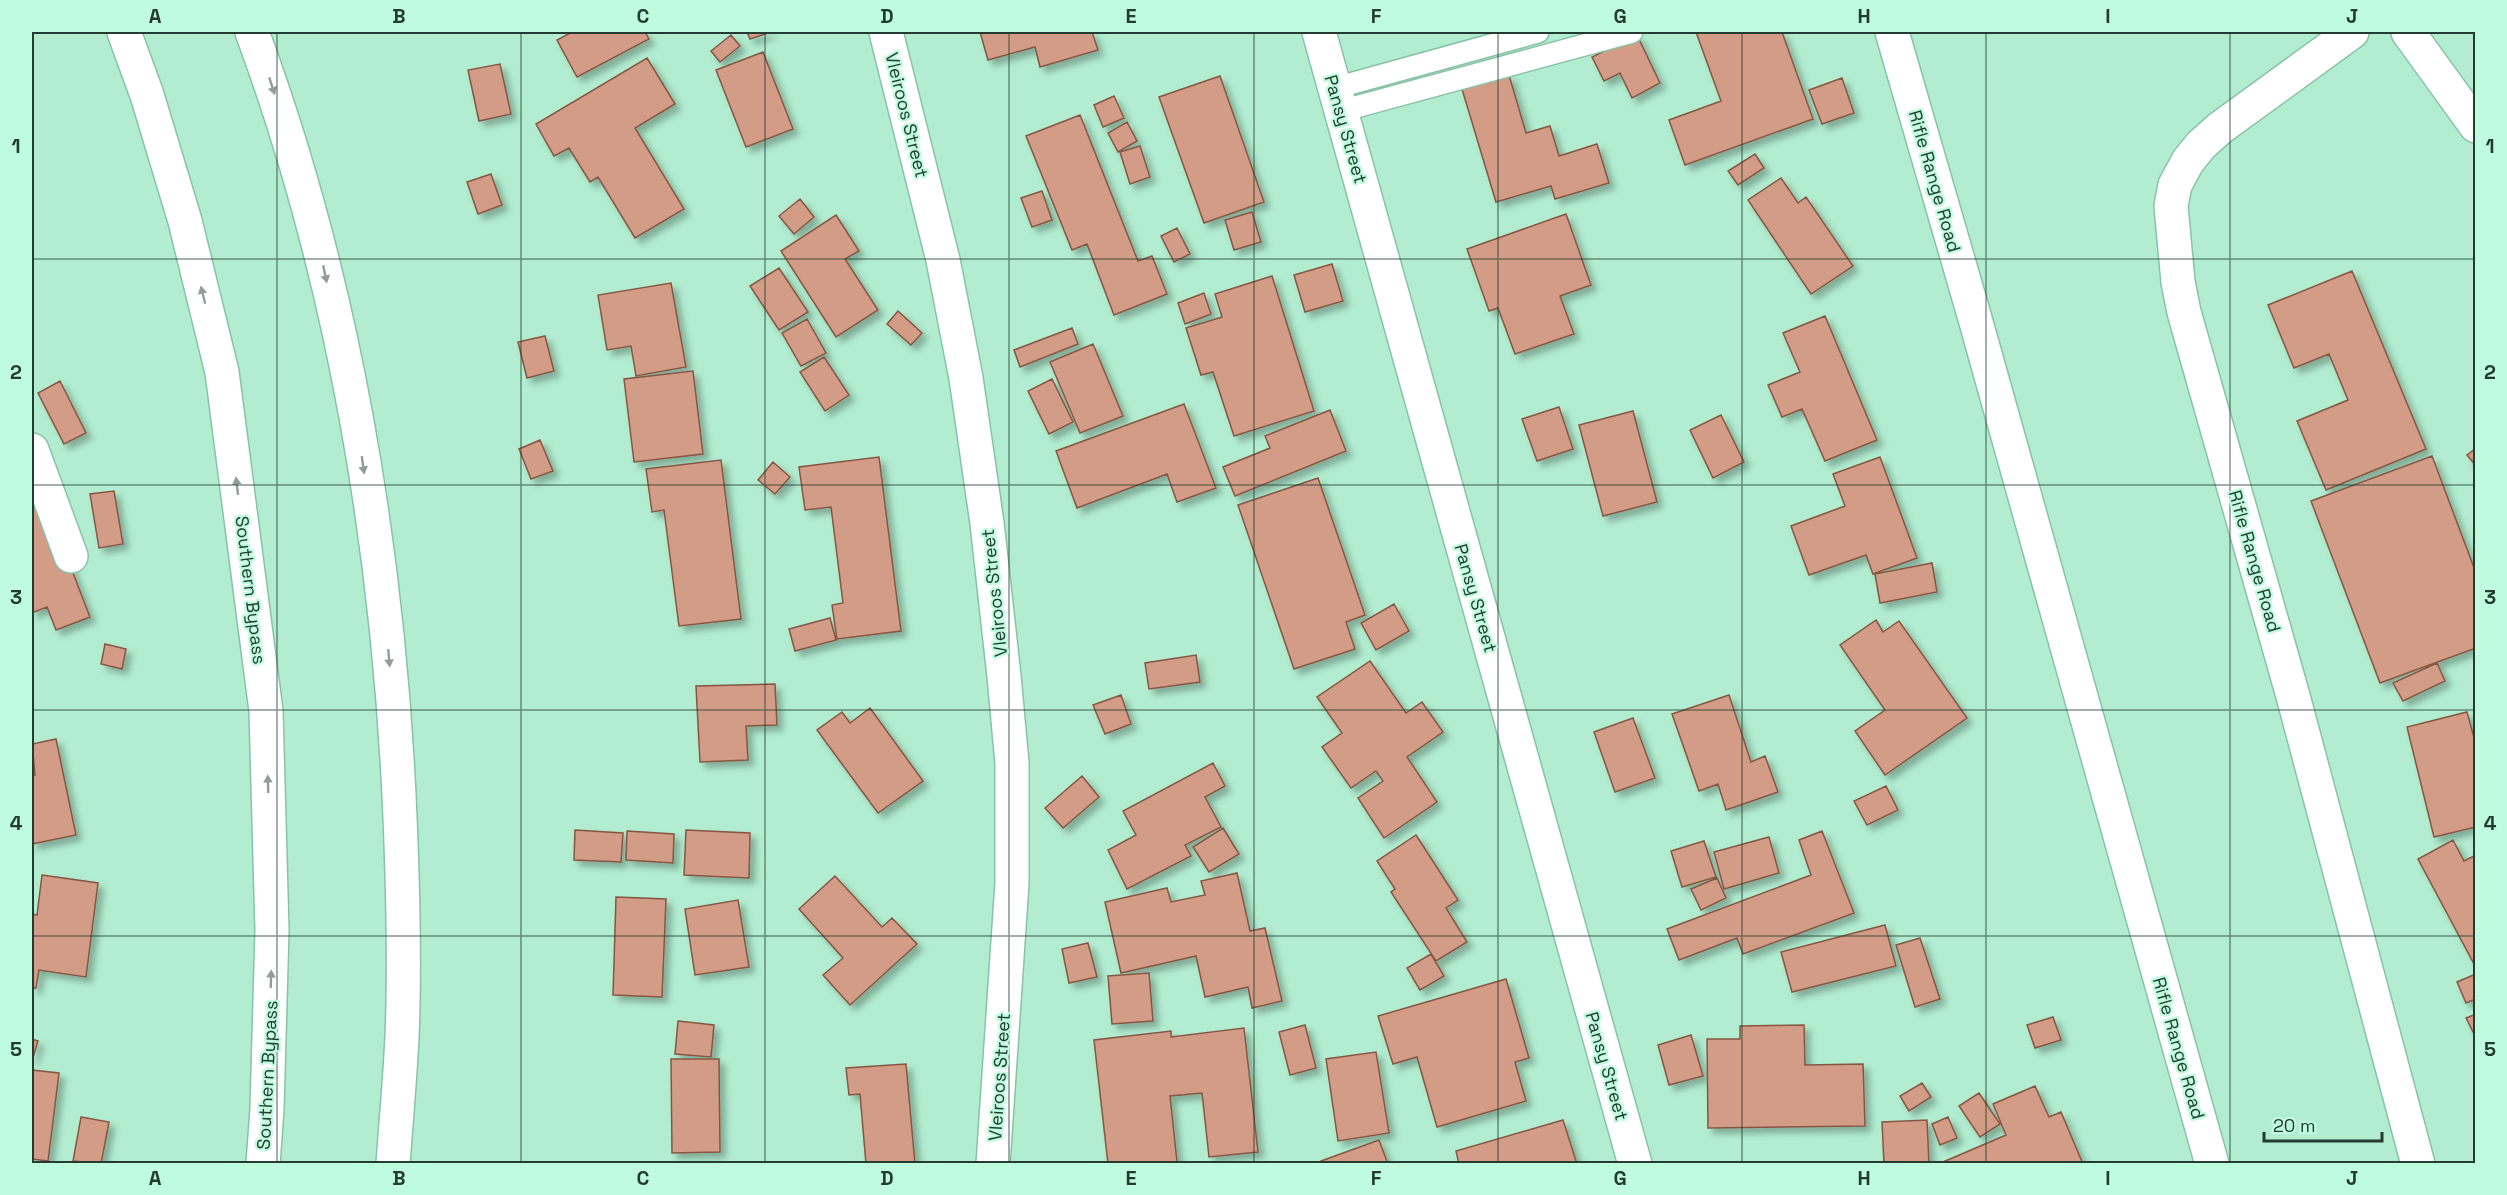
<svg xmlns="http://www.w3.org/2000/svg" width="2507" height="1195" viewBox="0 0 2507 1195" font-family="'Space Grotesk',sans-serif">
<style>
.building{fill:#d29c86;stroke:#875742;stroke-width:1.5;filter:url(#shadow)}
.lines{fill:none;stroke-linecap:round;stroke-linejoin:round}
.lane-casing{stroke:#89c3a7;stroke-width:24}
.street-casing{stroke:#89c3a7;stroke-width:36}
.secondary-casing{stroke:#89c3a7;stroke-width:36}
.highway-casing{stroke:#89c3a7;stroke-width:36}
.lane{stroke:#fff;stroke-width:21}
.street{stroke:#fff;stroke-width:33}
.secondary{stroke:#fff;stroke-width:33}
.highway{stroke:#fff;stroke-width:33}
.oneway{fill:#919d98}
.grid{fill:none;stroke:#233b30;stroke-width:1.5;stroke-opacity:0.55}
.labels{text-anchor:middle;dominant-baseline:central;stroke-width:4.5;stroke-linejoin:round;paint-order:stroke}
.street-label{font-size:18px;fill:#233b30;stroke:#bffbde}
.neatline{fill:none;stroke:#233b30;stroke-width:2}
.grid-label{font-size:20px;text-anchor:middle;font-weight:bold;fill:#233b30}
</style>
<defs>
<filter id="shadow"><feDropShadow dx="5.5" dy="5.5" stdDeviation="3" flood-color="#0004"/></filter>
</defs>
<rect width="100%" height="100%" fill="#b2edd1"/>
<!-- building -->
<path class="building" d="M572,32h73l4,7 -72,38 -20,-37z
M747,32h24l-21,7z
M980,32h112l6,18 -58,17 -5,-20 -47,13z
M1696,32h86l31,87 -128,46 -16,-45 52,-19z
M731,35l9,11 -20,16 -9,-11z
M1637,35l23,48 -28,15 -12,-25 -16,8 -12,-24z
M763,52l30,77 -47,18 -30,-77z
M647,58l28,46 -40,24 49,81 -49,29 -37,-61 -8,5 -21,-34 -15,8 -18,-32z
M500,64l11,50 -32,7 -11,-51z
M1509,75l17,58 24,-7 9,30 38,-12 12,39 -54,16 -4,-13 -55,16 -34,-113z
M1220,76l44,126 -60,21 -45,-126z
M1842,78l12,35 -32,11 -13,-34z
M1114,96l10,22 -21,9 -9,-22z
M1080,115l58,146 14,-5 15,38 -53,21 -27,-71 -15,6 -46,-114z
M1127,122l10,19 -19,11 -10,-19z
M1140,146l10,31 -20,7 -10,-32z
M1755,154l9,14 -26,17 -10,-14z
M491,174l11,31 -24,9 -11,-32z
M1781,178l17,25 8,-6 47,69 -42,28 -63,-94z
M1042,191l10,29 -20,7 -11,-29z
M800,199l14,18 -20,17 -15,-18z
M1252,212l9,30 -27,8 -9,-30z
M1566,214l25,71 -31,11 14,38 -59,20 -17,-46 -9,3 -22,-62z
M836,215l23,36 -14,8 33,51 -42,27 -55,-86z
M1177,228l13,26 -16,8 -13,-26z
M1332,264l11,37 -38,11 -11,-37z
M779,268l29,44 -29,18 -29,-44z
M2352,271l74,178 -100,41 -29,-69 51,-21 -19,-46 -35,14 -26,-63z
M1272,276l42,135 -80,25 -21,-64 -12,3 -15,-47 36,-11 -7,-23z
M671,283l15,84 -50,9 -5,-30 -24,4 -9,-55z
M1204,293l7,21 -26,10 -7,-21z
M898,311l24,22 -11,12 -24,-21z
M1825,316l52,124 -52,21 -23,-52 -20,8 -14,-32 32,-13 -17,-39z
M807,319l19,34 -25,13 -19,-33z
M1072,328l6,16 -58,23 -6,-17z
M545,336l9,35 -27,7 -9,-36z
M1093,344l30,72 -43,17 -30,-71z
M824,357l25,38 -24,16 -25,-39z
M693,371l10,83 -69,8 -10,-83z
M1052,379l21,43 -24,12 -21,-43z
M60,381l26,52 -22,11 -26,-51z
M1184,404l32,84 -39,14 -10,-28 -90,34 -21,-57z
M1559,407l14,42 -36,12 -15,-42z
M1330,410l16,41 -111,45 -12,-29 47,-19 -5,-12z
M1633,411l24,91 -54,14 -24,-91z
M1721,415l23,47 -31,16 -23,-48z
M540,440l13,31 -22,8 -12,-30z
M2476,448v18l-9,-11z
M2432,456l44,117v75l-96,35 -69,-182z
M879,457l22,174 -64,8 -5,-34 11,-2 -12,-96 -26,3 -6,-43z
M1880,457l37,101 -44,16 -7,-19 -57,20 -18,-49 54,-20 -12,-32z
M721,460l20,159 -62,7 -15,-116 -12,2 -6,-43z
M773,462l17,15 -15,17 -17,-14z
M34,472l56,145 -34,13 -9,-23 -15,6v-140z
M1318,478l47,137 -19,7 9,27 -61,20 -56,-164z
M114,491l9,53 -24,4 -9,-54z
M1932,563l5,29 -57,11 -5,-29z
M1394,604l15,27 -33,19 -15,-27z
M830,618l6,22 -41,11 -6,-22z
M1876,620l7,12 16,-11 68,97 -82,57 -30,-44 30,-21 -45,-65z
M105,644l21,5 -4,20 -21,-5z
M1196,655l4,27 -51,7 -4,-26z
M1370,661l36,52 16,-11 21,30 -36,25 30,45 -53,36 -26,-40 25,-17 -7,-10 -25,17 -29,-41 20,-14 -25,-36z
M2437,663l8,18 -42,20 -10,-18z
M775,684l2,41 -31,1 2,34 -48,2 -4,-76z
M1121,695l10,29 -26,10 -12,-29z
M1729,695l22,67 14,-6 13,36 -52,18 -8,-26 -19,7 -27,-77z
M870,708l53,73 -45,32 -61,-83 25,-18 8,11z
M2467,712l9,33v82l-42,10 -27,-110z
M1633,718l22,60 -40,14 -21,-60z
M56,739l20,96 -44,9v-68l3,-1 -3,-31z
M1213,763l12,23 -20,11 16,30 -36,18 6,11 -64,33 -19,-39 28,-15 -13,-24z
M1082,776l17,21 -36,31 -18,-20z
M1886,786l12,24 -31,15 -13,-24z
M1223,828l16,26 -30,18 -16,-25z
M575,830l48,3 -2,29 -47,-2z
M686,830l64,3 -1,45 -65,-3z
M627,831l47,3 -1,29 -47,-3z
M1822,831l32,82 -111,41 -6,-16 -58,22 -12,-31 144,-54 -12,-35z
M1416,835l42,65 -12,8 21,34 -31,19 -45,-69 4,-3 -18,-28z
M1769,837l10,36 -55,16 -10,-37z
M2453,840l11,21 12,-6v106l-3,1 -55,-103z
M1704,841l12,36 -34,10 -11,-36z
M1237,873l13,58 15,-3 17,73 -30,7 -4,-21 -43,10 -9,-41 -75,17 -16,-71 62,-14 4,14 34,-7 -4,-14z
M42,875l56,8 -12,94 -47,-7 -3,18h-4v-74l5,1z
M835,876l47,51 10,-9 25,26 -67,61 -27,-30 20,-17 -44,-49z
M1717,878l9,20 -25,12 -10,-21z
M616,897l50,2 -4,98 -49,-2z
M738,900l11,67 -54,8 -10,-66z
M1885,925l11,41 -104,26 -11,-40z
M1920,938l20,61 -25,8 -19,-62z
M1088,943l9,34 -28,6 -7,-34z
M1431,954l13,22 -24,14 -13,-22z
M1149,973l4,48 -41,3 -4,-48z
M2476,974v25l-10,4 -9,-21z
M1506,979l23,79 -14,4 11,39 -89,26 -20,-70 -24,7 -15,-48z
M2476,1014v24l-10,-20z
M2053,1017l8,23 -26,8 -8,-23z
M678,1021l36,4 -3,32 -36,-3z
M1305,1025l11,43 -26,7 -11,-43z
M1804,1025l1,40 58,-1 2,62 -157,2 -1,-89h33v-13z
M1244,1028l14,124 -49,5 -7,-64 -32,3 7,66 -69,2 -14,-124 77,-9v6z
M1691,1035l12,41 -34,9 -11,-40z
M32,1039l6,2 -6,20z
M1376,1052l13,81 -51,8 -12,-82z
M671,1059h48l1,93 -48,1z
M906,1064l9,100h-49l-6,-70 -11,1 -3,-27z
M32,1070l27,3 -11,88 -16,-2z
M1922,1083l9,14 -22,14 -9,-15z
M2035,1086l14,31 12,-5 22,52h-139l-1,-2 63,-27 -13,-31z
M1979,1093l21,31 -20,13 -21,-31z
M81,1117l28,5 -8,42 -28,-3z
M1948,1117l9,21 -17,7 -8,-21z
M1563,1120l14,44h-118l-3,-13z
M1927,1120l2,44h-45l-2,-42z
M1379,1140l9,24h-66l-1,-3z"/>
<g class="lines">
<!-- lane casing -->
<g class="lane-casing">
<path id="lane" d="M1335,88l203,-56
M1341,111l291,-79"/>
</g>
<!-- street casing -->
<g class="street-casing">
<path id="street" d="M1319,32l316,1132
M2352,32l-132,96 -19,17 -13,16 -13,24 -4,21 7,76 6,30 109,384 125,468
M2408,32l68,94
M32,450l39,106"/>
</g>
<!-- secondary casing -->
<g class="secondary-casing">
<path id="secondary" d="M886,32l57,228 23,118 21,145 17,153 8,87v120l-19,281
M1892,32l82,283 238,849"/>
</g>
<!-- highway casing -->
<g class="highway-casing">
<path id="highway" d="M124,32l23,63 38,126 37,151 44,339 6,219 -5,179 -4,55
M252,32c92,248 137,521 148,785 3,73 5,147 2,220 -2,42 -6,84 -9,127"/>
</g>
<!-- lane -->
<use href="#lane" class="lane"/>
<!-- street -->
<use href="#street" class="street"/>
<!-- secondary -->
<use href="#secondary" class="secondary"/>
<!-- highway -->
<use href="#highway" class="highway"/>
</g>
<!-- one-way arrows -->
<defs><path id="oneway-solid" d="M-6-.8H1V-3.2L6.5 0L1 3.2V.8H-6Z" transform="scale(1.5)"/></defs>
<g class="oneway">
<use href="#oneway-solid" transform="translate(272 86) rotate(72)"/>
<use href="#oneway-solid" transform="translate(325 274) rotate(78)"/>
<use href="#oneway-solid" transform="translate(203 295) rotate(-104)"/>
<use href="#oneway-solid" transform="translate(363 465) rotate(82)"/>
<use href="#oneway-solid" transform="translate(237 486) rotate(-97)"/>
<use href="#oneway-solid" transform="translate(389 658) rotate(85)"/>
<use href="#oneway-solid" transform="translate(268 784) rotate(-92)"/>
<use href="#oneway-solid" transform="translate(271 979) rotate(-88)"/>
</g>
<!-- grid -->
<path class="grid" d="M277,32v1132M521,32v1132M765,32v1132M1009,32v1132M1254,32v1132M1498,32v1132M1742,32v1132M1986,32v1132M2230,32v1132M32,259h2444M32,485h2444M32,710h2444M32,936h2444"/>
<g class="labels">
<!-- street labels -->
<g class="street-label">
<text transform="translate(907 115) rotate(76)">Vleiroos Street</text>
<text transform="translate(1346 129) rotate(74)">Pansy Street</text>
<text transform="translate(1935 181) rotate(74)">Rifle Range Road</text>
<text transform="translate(2255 561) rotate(74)">Rifle Range Road</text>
<text transform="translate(251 590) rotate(83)">Southern Bypass</text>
<text transform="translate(994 593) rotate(-96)">Vleiroos Street</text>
<text transform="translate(1476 598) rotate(74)">Pansy Street</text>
<text transform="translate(2179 1048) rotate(74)">Rifle Range Road</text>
<text transform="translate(1607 1066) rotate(74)">Pansy Street</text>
<text transform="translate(267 1075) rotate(-87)">Southern Bypass</text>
<text transform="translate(999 1077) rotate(-86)">Vleiroos Street</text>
</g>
</g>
<!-- border -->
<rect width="2507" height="1195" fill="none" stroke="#bffbde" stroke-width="66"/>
<!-- scale -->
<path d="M2264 1132v9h118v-9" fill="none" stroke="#233b30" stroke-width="3"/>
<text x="2273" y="1132" font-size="18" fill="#233b30" stroke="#bffbde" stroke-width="4.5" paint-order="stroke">20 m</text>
<rect x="33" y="33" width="2441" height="1129" class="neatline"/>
<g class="grid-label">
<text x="155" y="23">A</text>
<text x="399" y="23">B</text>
<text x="643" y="23">C</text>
<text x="887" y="23">D</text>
<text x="1131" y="23">E</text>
<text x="1376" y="23">F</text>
<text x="1620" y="23">G</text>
<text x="1864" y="23">H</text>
<text x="2108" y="23">I</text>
<text x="2352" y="23">J</text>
<text x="16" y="153">1</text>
<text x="2490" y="153">1</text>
<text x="16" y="379">2</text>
<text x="2490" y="379">2</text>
<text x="16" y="604">3</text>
<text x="2490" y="604">3</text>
<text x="16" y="830">4</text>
<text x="2490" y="830">4</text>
<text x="16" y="1056">5</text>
<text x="2490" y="1056">5</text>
<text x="155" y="1185">A</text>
<text x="399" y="1185">B</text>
<text x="643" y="1185">C</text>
<text x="887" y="1185">D</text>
<text x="1131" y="1185">E</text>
<text x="1376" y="1185">F</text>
<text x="1620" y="1185">G</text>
<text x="1864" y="1185">H</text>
<text x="2108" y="1185">I</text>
<text x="2352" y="1185">J</text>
</g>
</svg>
